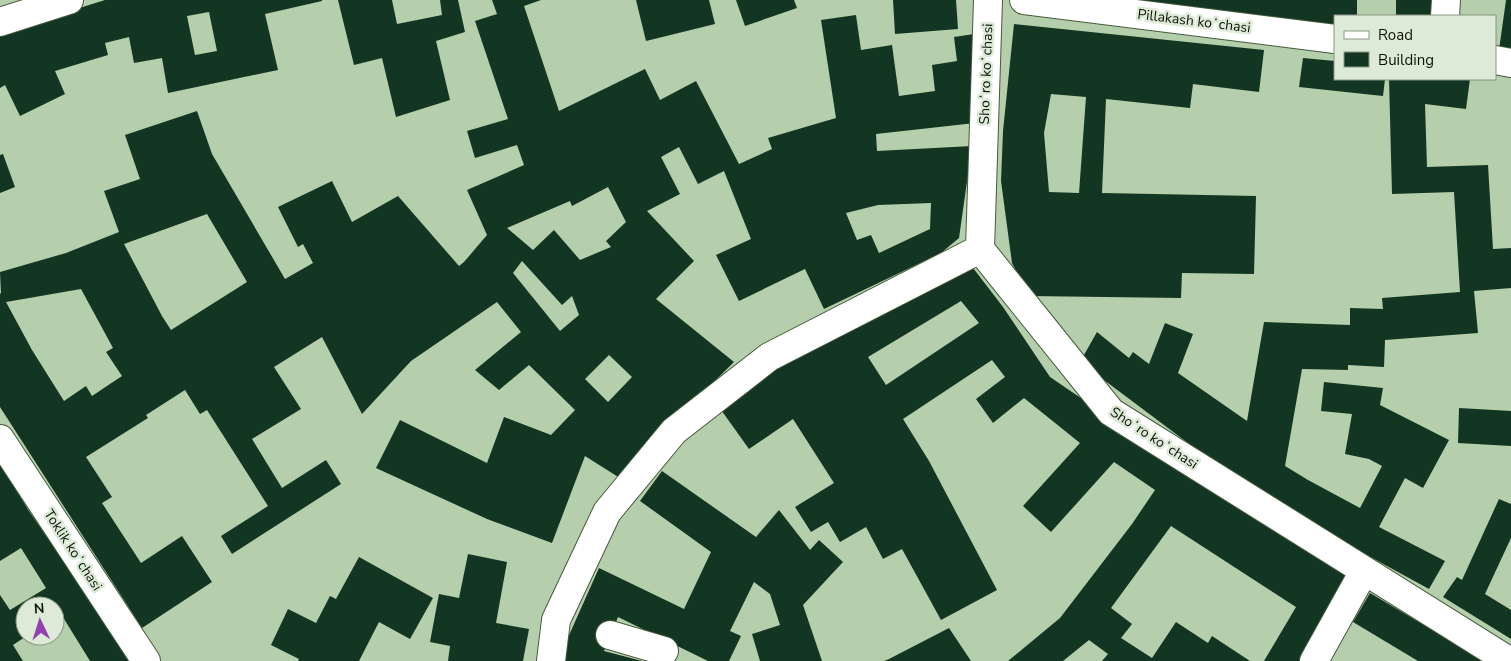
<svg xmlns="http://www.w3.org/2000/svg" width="1511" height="661" viewBox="0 0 1511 661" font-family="'Nunito Sans',sans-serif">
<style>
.building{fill:#133622;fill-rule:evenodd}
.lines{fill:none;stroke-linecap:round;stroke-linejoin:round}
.minor-casing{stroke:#455b3c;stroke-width:30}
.minor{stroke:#fff;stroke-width:28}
.labels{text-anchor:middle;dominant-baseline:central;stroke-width:5;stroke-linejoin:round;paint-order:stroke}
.street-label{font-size:14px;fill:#0b1407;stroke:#deead8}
</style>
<rect width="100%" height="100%" fill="#b5ceab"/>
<!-- building -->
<path class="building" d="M105,0h217v1l-57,13 13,56 -110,23 -6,-35 -28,5 -5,-26 -24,6 3,12 -53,16 10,23 -45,22 -15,-31 -5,3v-55zM209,12l8,39 -22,4 -8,-39z
M338,0h54l5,24 45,-9 -2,-15h18l7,32 -29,9 14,59 -54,17 -14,-59 -28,7z
M492,0h49l-17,6 35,105 86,-42 15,31 36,-19 43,83 33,-15 -4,-11 68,-20 -15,-98 35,-5 5,35 31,-5 7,51 36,-5 -3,-26 25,-4 -3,-24 27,-4 -6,90 -99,11 1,17 95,-5 -13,92 -18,15 -117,56 -19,-40 -66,32 -23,-46 35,-16 -27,-68 -26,13 -19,-37 -18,10 19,37 -33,17 47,50 -38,38 78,63 -83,82 -28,36 -38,-24 -33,87 -65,-24 -111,-51 24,-48 87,43 17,-46 47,18 24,-25 -46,-45 -30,25 -24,-20 46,-38 -24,-30 -86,59 -49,53 -40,-77 -48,30 27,42 -49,30 30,49 44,-28 15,24 -109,70 -11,-18 47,-30 -61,-96 -7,4 -15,-24 -39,25 2,3 -62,39 26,40 -10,6 39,60 41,-27 30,46 -70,46 -142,-221v-113l1,-1 -1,-21 66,-19 53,-21 -15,-41 36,-12 -15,-44 72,-24 15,43 73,125 28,-16 -10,-19 -5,3 -20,-40 54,-26 20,41 46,-26 61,70 5,-4 23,-27 -20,-45 57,-25 -7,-20 -42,13 -8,-27 41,-12 -33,-98 22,-7zM608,187l18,35 -20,19 5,6 -31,13 -26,-30 -21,20 -26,-22 63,-27 2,5zM931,203l-1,26 -51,24 -8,-18 -14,5 -11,-27 32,-8zM207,214l40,68 -76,48 -9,-14 -38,-72zM522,261l40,44 10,-9 7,19 -19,16 -47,-58zM81,289l32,59 -7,4 16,24 -30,20 -6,-10 -22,15 -32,-51 -26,-48zM609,355l23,22 -24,25 -23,-23z
M636,0h73l6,24 -69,17z
M736,0h58l3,8 -52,18z
M893,0h63l2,29 -63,5z
M1124,0h233v16h-22v13z
M1396,0h40v16h-40z
M1506,0h5v52l-12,-2z
M1014,24l250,26 -5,42 -66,-8 -3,24 -84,-9 -4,94 154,3 -2,78 -72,-1 -1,25 -152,-2 -17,-33 -11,-82 2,-50zM1051,94l35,3 -7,96 -30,-1 -5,-59z
M1303,58l32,3v18h50l-2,17 -84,-9z
M1389,79h81l-4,30 -41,-5 2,63 61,-2 5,84 18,-1v40l-37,3 4,42 -93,7 -1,27 -36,-2v5l-46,-1 -17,97 23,14 52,28 22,-42 -13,-7 -24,-5 7,-40 -31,-3 3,-29 59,6 -3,17 69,35 -26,48 -18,-10 -26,49 66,34 -16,28 -139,-76 -54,-34 -156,-117 17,-30 32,26 4,-6 16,12 16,-41 28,11 -15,39 69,48 17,-99 86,3v-17l33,1 -1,-11 78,-6 -6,-100 -62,2z
M3,154l12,33 -15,6v-38z
M970,264l33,43 47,70 154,105 147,97 -51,82h-36l32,-54 -125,-81 -60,82 21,16 -11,14 31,20 24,-36 32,21 4,-7 38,25h-148l6,-7 -19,-14 -26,21h-55l52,-43 72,-94 23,-34 -41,-28 -63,70 -28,-26 57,-63 -56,-45 -31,25 -17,-24 29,-22 -13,-17 -89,59 26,42 68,129 -56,30 -39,-71 -19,10 -17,-32 -26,15 -12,-20 -17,10 -16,-25 39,-24 -41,-64 -44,30 -30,-42 67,-47zM961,301l18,22 -93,62 -18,-28z
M1459,408l52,3v35l-53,-3z
M0,464l29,47 104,150h-43l-29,-47 -6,4v-12h-30v31l-12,8 10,16h-23v-66l10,15 36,-22 -25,-40 -21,13z
M662,471l94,66 23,-27 31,40 9,-10 24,22 -40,43 19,56h-62l-8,-27 28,-9 -10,-31 -16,-12 -24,49 11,5 -12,25h-21l-90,-44 -14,34 38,10h-80l4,-19 33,-74 85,41 27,-57 -71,-51z
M1499,499l12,5v34l-26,56 26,16v29l-68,-42 14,-20 5,3z
M468,554l39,8 -11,61 33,6 -6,32h-75l2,-15 -20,-4 9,-48 20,4z
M359,557l74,41 -23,41 -31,-17 -20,39h-61l1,-2 -28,-14 17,-36 28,14 14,-27 6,3z
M1370,593l96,57 19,11h-67l-65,-39z
M949,628l22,33h-87l5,-2z"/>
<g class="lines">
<!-- minor casing -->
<g class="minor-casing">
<path id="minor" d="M988,0l-8,249 131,163 398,249
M1024,0l311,39
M1445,16l1,-16
M0,22l69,-22
M1495,60l16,3
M0,439l146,222
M610,635l54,16
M551,661l5,-41 51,-108 67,-81 95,-74 211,-108
M1314,661l50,-90"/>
</g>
<!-- minor -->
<use href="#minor" class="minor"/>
</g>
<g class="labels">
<!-- street labels -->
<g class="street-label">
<text transform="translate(1194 21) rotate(7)">Pillakash koʻchasi</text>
<text transform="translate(986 74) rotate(-88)">Shoʻro koʻchasi</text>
<text transform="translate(1154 438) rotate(33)">Shoʻro koʻchasi</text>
<text transform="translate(73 550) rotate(57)">Toklik koʻchasi</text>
</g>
</g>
<!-- legend -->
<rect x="1334" y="15" width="162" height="65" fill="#deead8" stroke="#8a9484"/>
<rect x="1344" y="31" width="25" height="8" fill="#ffffff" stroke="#8a9484"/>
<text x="1378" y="40" font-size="15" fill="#0b1407">Road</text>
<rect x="1344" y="52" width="25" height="15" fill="#133622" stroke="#8a9484"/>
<text x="1378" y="65" font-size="15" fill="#0b1407">Building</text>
<!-- north arrow -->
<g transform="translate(40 621) rotate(356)"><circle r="24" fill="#deead8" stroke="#8a9484"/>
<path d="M0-4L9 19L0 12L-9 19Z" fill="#9341b0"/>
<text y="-8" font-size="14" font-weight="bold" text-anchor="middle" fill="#0b1407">N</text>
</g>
</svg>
